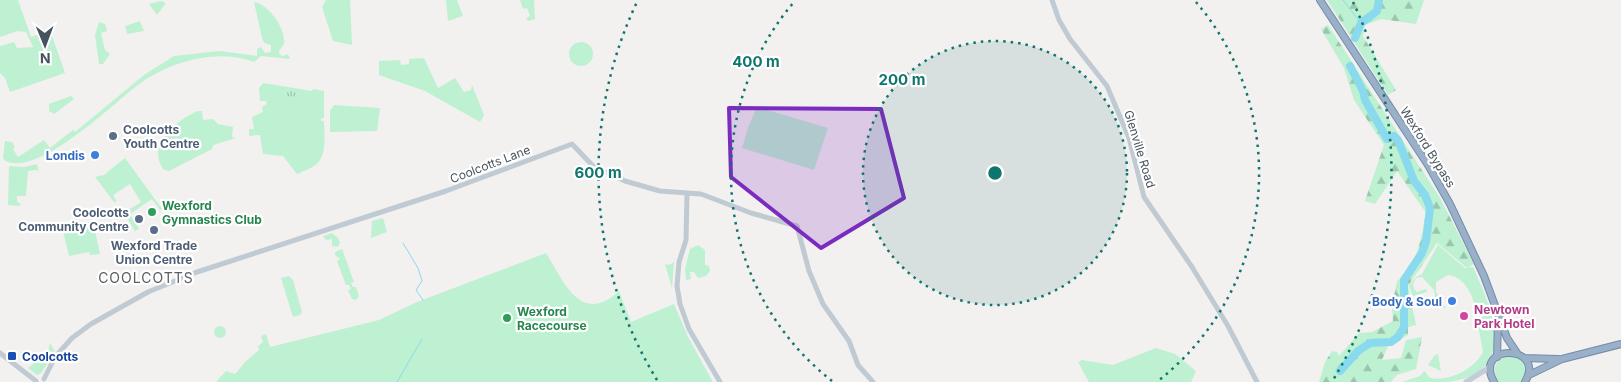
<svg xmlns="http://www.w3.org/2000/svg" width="1621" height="382" viewBox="0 0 1621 382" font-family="Inter,sans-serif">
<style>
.grass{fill:#bdf1d1}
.forest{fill:url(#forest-firs)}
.park{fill:url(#park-tufts)}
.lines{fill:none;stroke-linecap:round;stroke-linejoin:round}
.stream{stroke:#89daef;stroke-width:1}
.river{stroke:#89daef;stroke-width:8}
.trunk-casing{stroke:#718dac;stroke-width:8}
.tertiary{stroke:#c0cad2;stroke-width:5}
.secondary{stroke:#c2cdd9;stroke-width:5.5}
.trunk{stroke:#9ab0c8;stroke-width:6}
.marked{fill:#7b2cbf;fill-opacity:0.2;stroke:#7b2cbf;stroke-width:4;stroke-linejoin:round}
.ring{fill:none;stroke:#0f766e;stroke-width:2.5;stroke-dasharray:2.5 5}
.service-dot{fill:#5c6f8a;stroke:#fff;stroke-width:2}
.shop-dot{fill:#3f7fe0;stroke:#fff;stroke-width:2}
.leisure-dot{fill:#2e9e5b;stroke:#fff;stroke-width:2}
.hotel-dot{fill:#d1479c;stroke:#fff;stroke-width:2}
.transit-dot{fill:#1a4fb4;stroke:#fff;stroke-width:2}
.labels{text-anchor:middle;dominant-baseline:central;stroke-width:4.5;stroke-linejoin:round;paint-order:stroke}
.service-label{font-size:12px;font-weight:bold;fill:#4e5e75;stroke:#fff;text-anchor:start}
.street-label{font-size:12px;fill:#47535e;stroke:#fff}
.shop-label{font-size:12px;font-weight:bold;fill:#366cbe;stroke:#fff;text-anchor:end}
.leisure-label{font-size:12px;font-weight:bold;fill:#27864d;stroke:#fff;text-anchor:start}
.hotel-label{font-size:12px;font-weight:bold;fill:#b23c85;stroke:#fff;text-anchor:start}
.transit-label{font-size:12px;font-weight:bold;fill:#164399;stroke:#fff;text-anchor:start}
.neighbourhood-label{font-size:14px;letter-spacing:1px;fill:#5c6065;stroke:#fff}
.centre{fill:#0f766e;stroke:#fff;stroke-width:2.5}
.ring-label{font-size:15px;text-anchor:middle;font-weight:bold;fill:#0f766e;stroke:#fff;stroke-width:4.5;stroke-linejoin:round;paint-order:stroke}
</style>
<defs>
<pattern id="forest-firs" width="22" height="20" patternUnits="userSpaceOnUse" patternTransform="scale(1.25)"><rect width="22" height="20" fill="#bdf1d1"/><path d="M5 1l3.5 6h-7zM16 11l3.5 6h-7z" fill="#9bc6ad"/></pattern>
<pattern id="park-tufts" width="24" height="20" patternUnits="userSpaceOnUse" patternTransform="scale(1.25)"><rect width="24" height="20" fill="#bdf1d1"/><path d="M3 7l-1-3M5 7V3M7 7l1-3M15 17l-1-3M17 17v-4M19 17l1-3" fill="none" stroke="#9bc6ad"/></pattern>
</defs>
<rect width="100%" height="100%" fill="#f3f0f0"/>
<!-- grass -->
<path class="grass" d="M0,0h18l13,37 19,-7 15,43 -55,19 -5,-14 -5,-5v-27l14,-4 3,6 16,-1 -7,-15 -8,-1 -18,6z
M326,0h24l2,45 -19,-4 -11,-34z
M446,0h11l6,16 -15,5z
M520,0h14l1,19 -7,2 -2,-3 4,-2 -3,-8 -4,1z
M161,1l5,2 -9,12 -8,-11z
M254,2c14,2 32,26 30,41 -1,5 -5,5 -5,11l4,2 5,-2 2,5 -29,-3 -7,6c-35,-14 -82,-1 -112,20 -26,18 -104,98 -138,78l-1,-3 2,-16 7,1 3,5 -2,2 5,8 26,-17 6,8 23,-18 2,2 69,-57 30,-19 45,-5 38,5v-7l4,-2 4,6 6,-1v-7l-7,-2 -2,-5z
M140,21l4,10 -17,3 -2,-8z
M99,22l6,2 2,7 -6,2 4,17 5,4 -7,10h-4l-4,-29z
M569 54a12 12 0 1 1 24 0a12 12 0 1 1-24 0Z
M424,58l14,30 17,-10 9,14 7,-2 1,-5 12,30 -4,7 -55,-31 -46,-16v-14l21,-1 1,5 8,-1v-5z
M263,83l49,8 1,-2 11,2v27h-3v3h3c0,14 4,36 -10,45 -4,3 -11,5 -17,8l-14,-18 -20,-2 -3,-19 -11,1v-7h5l-2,-12 11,-5 -1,-5 5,-3 -1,-3h-6l-1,-13z
M71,96l3,3 -20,15 -5,-3v-7z
M334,105l46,3 -3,23 -47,1v-21z
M757,107l71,21 -14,42 -72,-22 7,-23z
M198,111h4l1,9 10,-1 5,5 15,3 -1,10 4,1 -23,7 -1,4 -43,22 -5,-1c-19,-23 13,-51 34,-59z
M125,158l37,51 -2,1 -8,-11 -22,15 9,15 -4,2 -11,-18 17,-11 -11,-18 -17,11 4,7h-3l-19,-25 9,-2z
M37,164l2,9 -2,-3 -9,1 -2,25h-9v6l3,1v3l-12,-1 1,-39 15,1z
M383,218l4,14 -16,6 1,-17z
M93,221l7,33 -10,1 -1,-3 -20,4 -7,-29z
M332,233l6,5 2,5 -2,4 -6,-1v-7l-6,1 -3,-4z
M698,245l7,5v15l4,1 1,5 -4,5 -8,2 -4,-6h-4l1,7 -5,1 -1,-11 5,-20z
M1438,245l27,23 8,-1c19,42 47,106 -25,115 -14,0 -31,0 -46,0l18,-6 4,-5c4,2 2,5 7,7 19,4 44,-10 52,-26l-6,-33 7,-3 -1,-5 -7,-1c-3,-14 -11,-33 -28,-35l-12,7v10l10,16h-9l-3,-18 -12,-13 -6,1 -3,6 1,5 3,3 9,-3 1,3 -14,4 -4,-10 7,-9 6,-3z
M342,249l12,33 -3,1 2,4h3l3,9 -3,4 -4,-1 -4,-9 3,-1 -2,-4h-3l-9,-24 3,-2 -5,-4v-3z
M546,253c18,29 35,73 73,38l12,31 43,-18 14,33 25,45h-497l10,-11 9,3 11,-13 13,-11 -1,-4 5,-4 -2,-6 5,-2 4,13 109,-27 38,-18z
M674,262l-2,26 -7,-24 4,1z
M289,276l4,4 9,32 -2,3 -7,2 -12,-39z
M214 332a6 6 0 1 1 12 0a6 6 0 1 1-12 0Z
M50,343l5,9 -14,21 -4,2 -9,-7 20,-16z
M1156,348l19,6 21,17 -5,11h-102l-11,-20 4,-2 31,5z
M1440,353l-2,1 3,17 -13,-6 6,-9z
M1504,356c12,0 18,1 23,13l-4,13h-26l-3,-13 5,-10z"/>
<!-- forest -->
<path class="forest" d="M1327,0h97l-8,24 -35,-5 -16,6 -2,11 33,54 -8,5z
M1328,25l112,173 34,66 -7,4 -30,-25 -29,43 8,39 -8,2v8l-20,11 -6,14 19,-2 5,-18 16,-3 -6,32 -19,6 -6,7h-72l6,-20 7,-11 5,1 2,4 20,-23 13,-1 21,-11 -1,-14 5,-26c21,-16 24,-43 29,-68l-29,-42 -22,33 -10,-3 19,-56 -30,-45 -10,-32 -23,-39z"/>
<!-- park -->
<path class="park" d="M281,87l15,2 2,10 -20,-2z"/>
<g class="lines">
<!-- stream -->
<path class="stream" d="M1343,0l18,23
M403,243l15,25 4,13 -6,9 7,10
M397,382l25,-43"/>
<!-- river -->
<path class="river" d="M1355,38l6,-15 16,-12 2,-11
M1340,371l18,-20 12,-8 21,-1 7,-5 6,-10v-47l18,-27 4,-11 4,-34 -5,-13 -11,-14 -16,-41 -4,-4 -7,3 -22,-39 -2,-9 -13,-25"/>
<!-- trunk casing -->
<g class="trunk-casing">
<path id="trunk" d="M1320,0l108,165 22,39 34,72 23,62 10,15
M1497,357l1,-37
M1524,358l34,1
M1529,375l33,-16 59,-15
M1494,382c-22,-39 53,-38 31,0"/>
</g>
<!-- tertiary -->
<path class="tertiary" d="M1052,0l7,20 11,19 37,47 22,52 15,59 48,70 36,59 29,56
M687,193l-1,47 -7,22 -2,24 3,18 9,25 31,53
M0,353l36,28
M44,379l11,-22 17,-19 19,-14 57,-32 49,-20 249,-81 126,-47 22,23 31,14 35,10 41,3 50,19 46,13 12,45 14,33 26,37 9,24 15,17"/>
<!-- secondary -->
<path class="secondary" d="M1466,382l24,-15"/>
<!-- trunk -->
<use href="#trunk" class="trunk"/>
</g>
<!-- marked area -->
<path class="marked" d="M729,108l152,1 23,89 -83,50 -90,-71z"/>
<!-- distance rings -->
<circle cx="995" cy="173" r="132" fill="#0f766e" fill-opacity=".12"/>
<g class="ring">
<circle cx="995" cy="173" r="132"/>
<path d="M832 381A264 264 0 0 1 794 2M1196 2A264 264 0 0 1 1158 381"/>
<path d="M657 380A397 397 0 0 1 637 2M1353 2A397 397 0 0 1 1333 380"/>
</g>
<!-- markers -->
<g class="service-dot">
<circle cx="113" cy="136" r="5"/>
<circle cx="139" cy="219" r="5"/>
<circle cx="154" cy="230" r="5"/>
</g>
<g class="shop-dot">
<circle cx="95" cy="155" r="5"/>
<circle cx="1452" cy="301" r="5"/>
</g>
<g class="leisure-dot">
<circle cx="152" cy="212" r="5"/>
<circle cx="507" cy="318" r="5"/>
</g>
<circle class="hotel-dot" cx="1464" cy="316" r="5"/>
<rect class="transit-dot" x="7" y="351" width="10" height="10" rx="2.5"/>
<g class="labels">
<!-- service labels -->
<g class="service-label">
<text x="123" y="129">Coolcotts<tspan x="123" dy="14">Youth Centre</tspan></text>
<text x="129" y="212" text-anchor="end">Coolcotts<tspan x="129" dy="14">Community Centre</tspan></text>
<text x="154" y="245" text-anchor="middle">Wexford Trade<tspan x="154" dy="14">Union Centre</tspan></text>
</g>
<!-- street labels -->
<g class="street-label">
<text transform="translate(1428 147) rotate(58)">Wexford Bypass</text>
<text transform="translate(1140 149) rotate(73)">Glenville Road</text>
<text transform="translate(490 164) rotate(-21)">Coolcotts Lane</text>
</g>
<!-- shop labels -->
<g class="shop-label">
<text x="85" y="155">Londis</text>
<text x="1442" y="301">Body &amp; Soul</text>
</g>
<!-- leisure labels -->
<g class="leisure-label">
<text x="162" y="205">Wexford<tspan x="162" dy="14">Gymnastics Club</tspan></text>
<text x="517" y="311">Wexford<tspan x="517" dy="14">Racecourse</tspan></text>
</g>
<!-- hotel labels -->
<g class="hotel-label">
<text x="1474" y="309">Newtown<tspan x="1474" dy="14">Park Hotel</tspan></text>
</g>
<!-- transit labels -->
<g class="transit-label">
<text x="22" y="356">Coolcotts</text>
</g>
<!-- neighbourhood labels -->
<g class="neighbourhood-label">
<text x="146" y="277">COOLCOTTS</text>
</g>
</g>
<circle cx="995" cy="173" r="8" class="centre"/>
<g class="ring-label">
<text x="756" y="67">400 m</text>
<text x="902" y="85">200 m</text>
<text x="598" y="178">600 m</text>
</g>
<!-- north arrow -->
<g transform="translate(45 45) rotate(179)" stroke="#ffffff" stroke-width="4" paint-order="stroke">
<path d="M0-4L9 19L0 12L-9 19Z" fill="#47535e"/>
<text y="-8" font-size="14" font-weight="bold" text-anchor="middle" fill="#47535e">N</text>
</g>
</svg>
